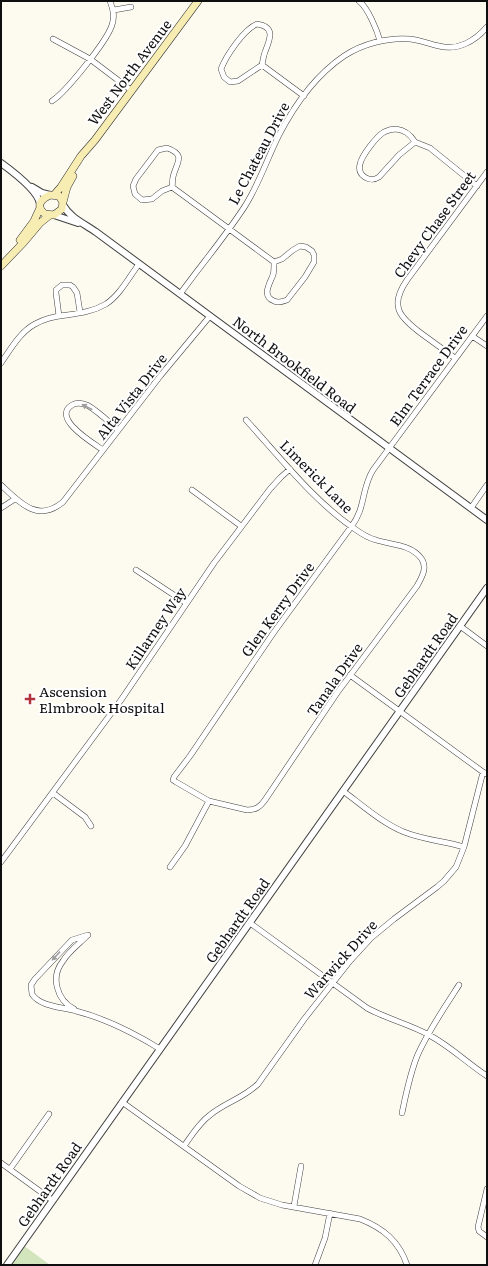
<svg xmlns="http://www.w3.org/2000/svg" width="488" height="1266" viewBox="0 0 488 1266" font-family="Literata,serif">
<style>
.green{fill:#d3e5bd}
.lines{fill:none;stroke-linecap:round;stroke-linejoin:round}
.minor-casing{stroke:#414141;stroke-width:6}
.tertiary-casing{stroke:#414141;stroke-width:8}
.secondary-casing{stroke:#303030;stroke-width:8}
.minor{stroke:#fff;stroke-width:5}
.tertiary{stroke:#fff;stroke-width:6}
.secondary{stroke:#f7edb2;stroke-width:7}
.oneway{fill:#9f9f9f}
.poi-dot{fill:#b0333e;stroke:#fff;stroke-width:1.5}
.labels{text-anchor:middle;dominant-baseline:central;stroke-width:4;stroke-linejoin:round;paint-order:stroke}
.street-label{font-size:14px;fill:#0e0e0e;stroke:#fff}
.poi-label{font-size:14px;fill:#0e0e0e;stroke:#fff;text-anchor:start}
</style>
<rect width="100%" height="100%" fill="#fdfaf0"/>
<!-- green -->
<path class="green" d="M23,1245l27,20h-40z"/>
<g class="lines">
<!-- minor casing -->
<g class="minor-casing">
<path id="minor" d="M359,1c9,7 18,29 21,40
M114,10l17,-3
M257,24c20,3 12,17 8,28 -2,5 -2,9 -3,13l-24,16 -8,1 -6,-5 -3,-8c5,-13 23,-40 36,-45z
M53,39l37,20 41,31
M262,65l42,31
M52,101c14,-9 55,-60 60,-76 3,-9 1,-16 -2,-24
M396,129c9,1 14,5 19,13l-16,13 -20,22c-9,6 -22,-1 -19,-13 2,-9 17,-28 24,-32 4,-2 8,-3 12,-3z
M415,142l15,6 47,38
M167,148c20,7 9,15 6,29 -1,3 0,6 -1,10l-10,4 -10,8 -10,1 -7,-6 -2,-8 3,-7 22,-29z
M172,187l102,75
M300,246l6,1 6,4 2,4v7l-9,15 -18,23c-5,2 -9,3 -13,1 -13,-5 -4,-18 -1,-26 1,-3 1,-9 1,-13l8,-3 11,-9z
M180,294c21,-29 45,-57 65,-88 14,-22 22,-47 34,-71 15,-29 37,-60 65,-79 18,-12 44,-19 66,-17 10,1 19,5 29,7 19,5 36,-5 48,-19
M59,316l-3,-23v-3l6,-5h8l3,2 4,6 3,19
M472,336l15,10
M455,358c-11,-8 -22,-16 -33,-24 -23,-17 -33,-28 -15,-54l80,-108
M1,363c9,-13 19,-31 34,-39 9,-5 22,-8 32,-9 14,-2 27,-4 39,-11 14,-9 23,-27 33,-40
M246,420c33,36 66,79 106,107 7,5 15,11 24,13 15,5 34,4 45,18 7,9 1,19 -4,28l-80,107 -72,107c-5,7 -9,10 -18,10l-38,-9 -33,-19 -3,-2 1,-3 16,-21 84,-124 77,-105c15,-19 10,-38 22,-57l114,-154
M103,450c-10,-7 -52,-32 -31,-45 5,-3 10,-2 15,0 11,6 22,17 31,25
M1,485c19,18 37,38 62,17l98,-127 49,-59
M192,490l49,36
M1,508l14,-9
M471,508l16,-23
M136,570l50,33
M460,626l27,20
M350,675l133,97 4,2
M343,791c19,14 39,32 61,41 20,8 40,9 60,15
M53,793l32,24 6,9
M1,862l120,-162 93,-137 56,-74 11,-12 9,-8
M170,867l15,-21 24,-45
M250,923l117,85c20,11 42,16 62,27 21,11 38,28 58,41
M88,935l-16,5 -37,39 -4,6 1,9c8,13 31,13 44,17 31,8 58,22 84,38
M74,1009c-17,-9 -24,-32 -11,-48 6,-10 16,-17 24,-25
M122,1102l117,84 21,12 22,7 78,14c23,9 39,22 47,46
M402,1113c4,-19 8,-40 16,-59 11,-24 26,-46 41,-69
M184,1146c8,-11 15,-23 26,-31 16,-13 32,-16 48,-31l47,-66 45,-57 21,-23 23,-19 43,-32 7,-6 12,-14 8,-20 19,-75
M1,1163l51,37
M10,1169l39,-55
M487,1189l-9,38 1,4 8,6
M294,1206l7,-40
M315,1265l10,-27 5,-25"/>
</g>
<!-- tertiary casing -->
<g class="tertiary-casing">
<path id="tertiary" d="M1,163c11,8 37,27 39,41
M32,187l10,6 8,2
M63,205c7,13 22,19 33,27l391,288
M54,215l24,8
M7,1265l480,-677"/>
</g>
<!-- secondary casing -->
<g class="secondary-casing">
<path id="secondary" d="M50,195l9,1 4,6 -1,7 -8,6 -9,-1c-10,-8 -4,-15 5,-19z
M54,195l7,-8 20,-31 14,-16 103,-139
M63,202l4,-15 6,-11
M20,240l14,-19 6,-13
M1,266l23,-24 16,-19 10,-8"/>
</g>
<!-- minor -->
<use href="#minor" class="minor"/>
<!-- tertiary -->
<use href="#tertiary" class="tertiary"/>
<!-- secondary -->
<use href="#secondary" class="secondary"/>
</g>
<!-- one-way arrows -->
<defs><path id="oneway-solid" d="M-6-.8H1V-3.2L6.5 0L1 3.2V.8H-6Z"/></defs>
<g class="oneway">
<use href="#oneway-solid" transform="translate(87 407) rotate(-153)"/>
<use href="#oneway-solid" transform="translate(56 956) rotate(133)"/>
</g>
<!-- markers -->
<path class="poi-dot" d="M28 693h4v4h4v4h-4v4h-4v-4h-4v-4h4z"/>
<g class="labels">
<!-- street labels -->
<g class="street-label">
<text transform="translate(129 72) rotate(-53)">West North Avenue</text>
<text transform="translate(258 153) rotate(-62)">Le Chateau Drive</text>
<text transform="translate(434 224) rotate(-54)">Chevy Chase Street</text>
<text transform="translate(295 364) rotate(37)">North Brookfield Road</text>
<text transform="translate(428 375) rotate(-54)">Elm Terrace Drive</text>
<text transform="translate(131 396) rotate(-52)">Alta Vista Drive</text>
<text transform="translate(317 476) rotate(45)">Limerick Lane</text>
<text transform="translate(277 609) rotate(-54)">Glen Kerry Drive</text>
<text transform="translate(155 628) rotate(-56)">Killarney Way</text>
<text transform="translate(425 655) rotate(-55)">Gebhardt Road</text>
<text transform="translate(334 679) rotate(-55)">Tanala Drive</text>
<text transform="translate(237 920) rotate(-55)">Gebhardt Road</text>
<text transform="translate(340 959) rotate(-48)">Warwick Drive</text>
<text transform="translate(49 1184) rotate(-55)">Gebhardt Road</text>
</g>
<!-- poi labels -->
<g class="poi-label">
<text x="39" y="691">Ascension<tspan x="39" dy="16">Elmbrook Hospital</tspan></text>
</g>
</g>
<!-- border -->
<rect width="488" height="1266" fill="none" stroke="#0e0e0e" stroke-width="4"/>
</svg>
